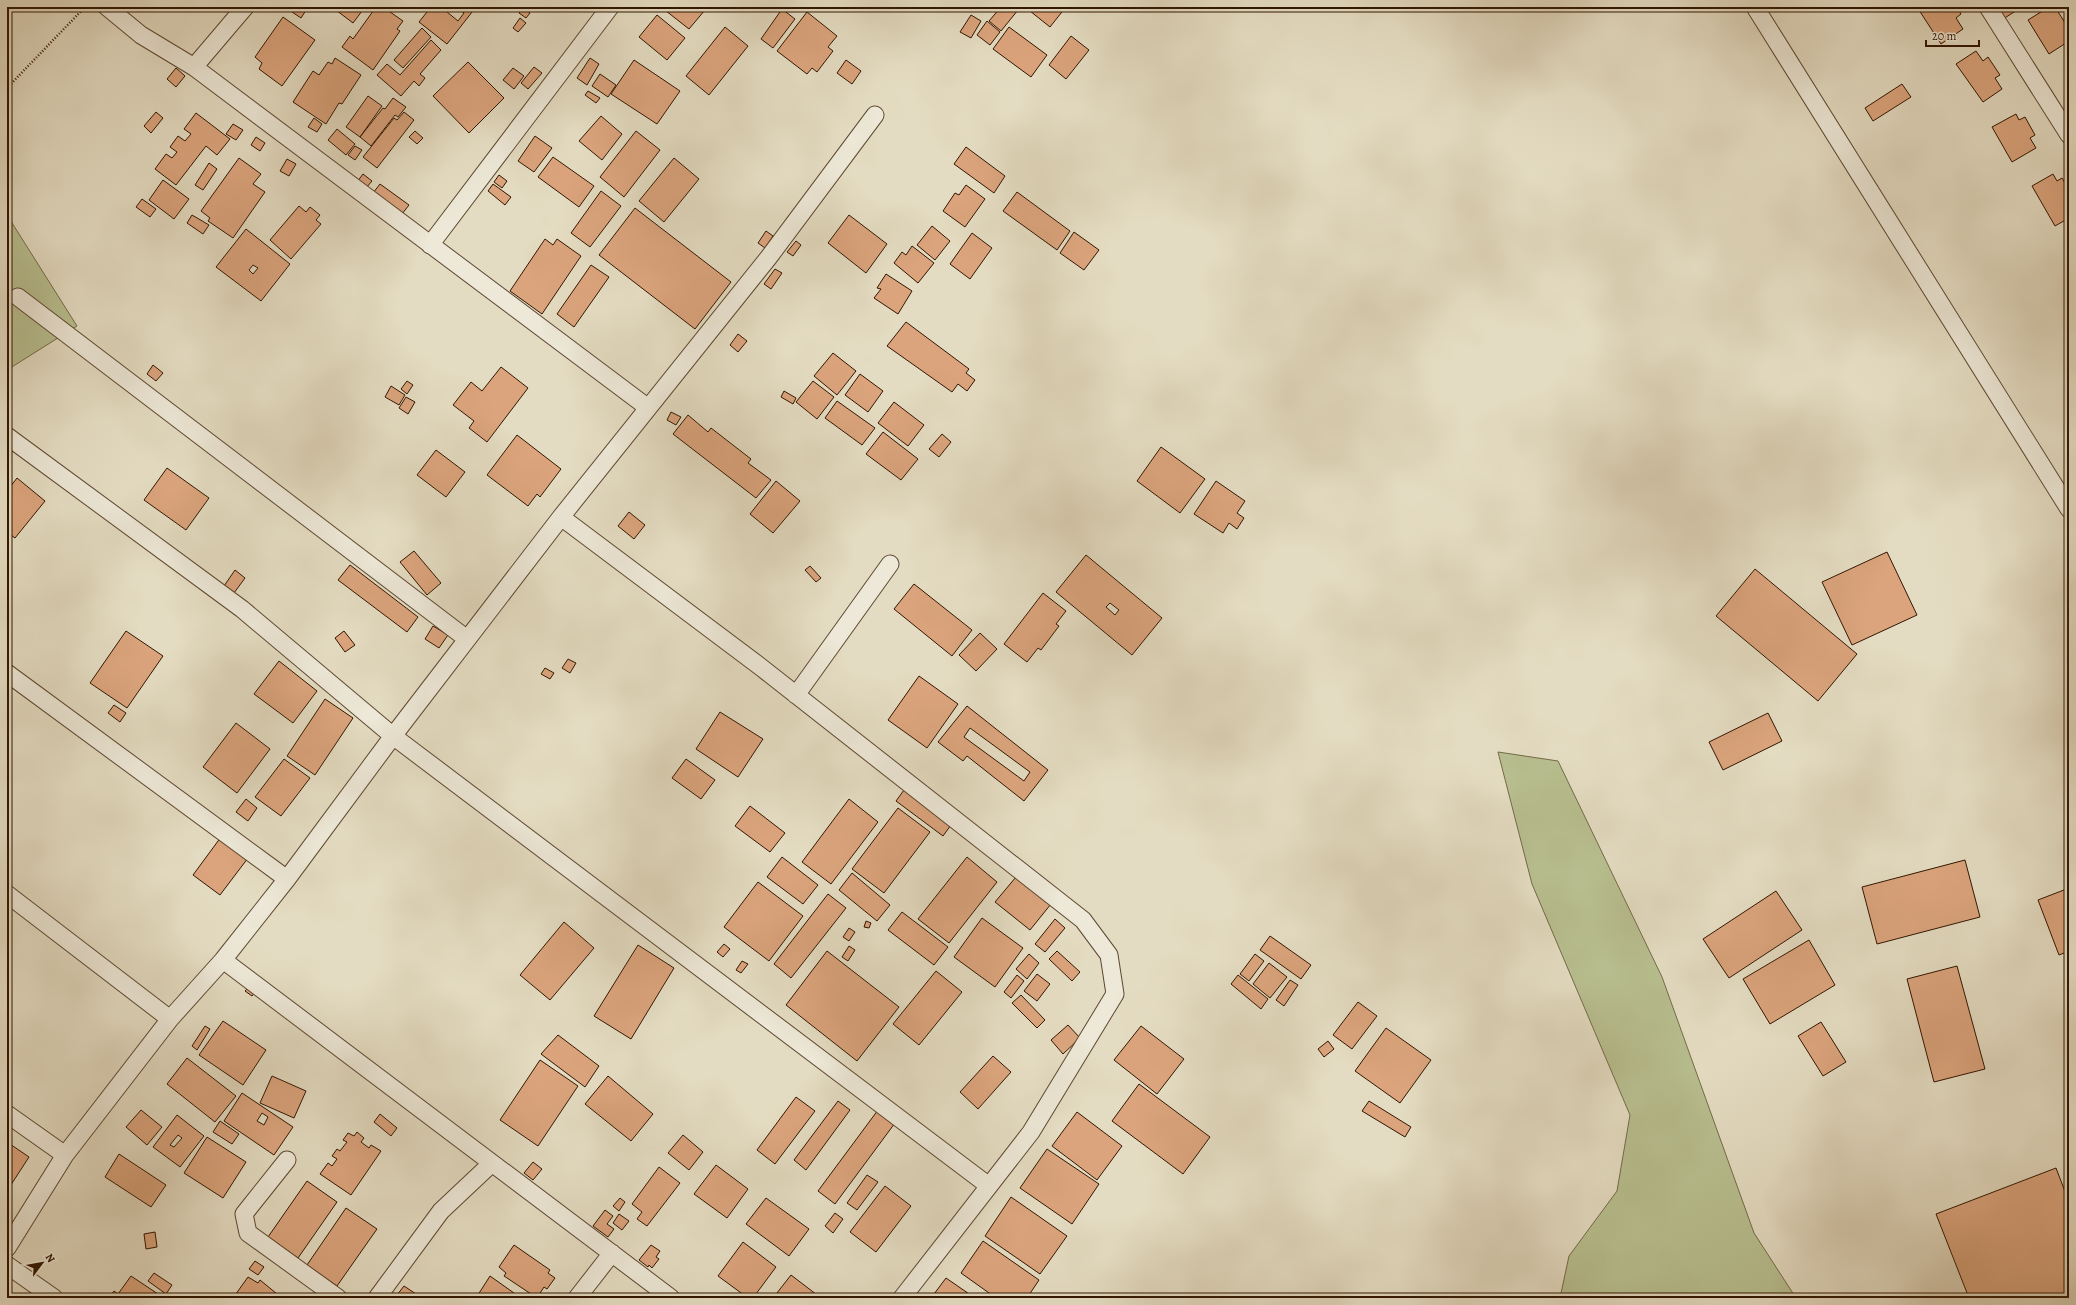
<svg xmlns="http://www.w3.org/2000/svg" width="2076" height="1305" viewBox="0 0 2076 1305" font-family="Alegreya,serif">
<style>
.green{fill:#b8bf90;stroke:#746a48}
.building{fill:#dba47d;stroke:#311601;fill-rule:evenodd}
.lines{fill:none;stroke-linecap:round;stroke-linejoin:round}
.street-casing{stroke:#5e4831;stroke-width:19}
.path{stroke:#311601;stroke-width:2.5;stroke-dasharray:1 2;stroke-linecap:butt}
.street{stroke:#ede8d7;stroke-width:17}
</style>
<rect width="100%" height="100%" fill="#e4dcc2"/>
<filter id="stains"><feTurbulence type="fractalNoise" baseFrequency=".005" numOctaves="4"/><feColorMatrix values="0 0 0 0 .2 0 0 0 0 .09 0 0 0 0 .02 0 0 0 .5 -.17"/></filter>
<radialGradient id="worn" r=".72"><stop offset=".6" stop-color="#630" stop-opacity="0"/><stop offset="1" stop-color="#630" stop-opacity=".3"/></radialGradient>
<!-- green -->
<path class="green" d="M7,215l70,111 -70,44z
M1498,752l60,9 104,216 92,256 42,65h-236l9,-42 48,-65 13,-76 -98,-231z"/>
<!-- building -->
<path class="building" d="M295,7h13l-7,11 -9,-6z
M332,7h33l-12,16z
M376,7h7l20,14 -6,8 3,2 -27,39 -31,-23 8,-11 3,3z
M431,7h10l17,14 6,-8 -8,-6h20l-29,37 -28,-22z
M661,7h40l4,3 -16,19z
M1001,7h14l3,3 -17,21 -12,-10z
M1025,7h39l1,1 -15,19z
M1917,7h40l4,7 -5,4 7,11 -22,15z
M1995,7h27l-19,12z
M2049,7h6l14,22v12l-20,13 -21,-34z
M523,8l7,5 -4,5 -7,-5z
M782,9l13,10 -22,29 -12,-9z
M807,12l30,24 -9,11 5,4 -16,21 -5,-4 -5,6 -30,-23z
M657,15l28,23 -18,22 -28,-23z
M971,15l10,6 -10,17 -11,-6z
M283,17l32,23 -33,46 -23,-17 3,-6 -7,-6z
M520,18l6,5 -8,9 -5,-4z
M987,21l13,11 -10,13 -13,-10z
M725,27l23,19 -39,49 -23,-19z
M1009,27l38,28 -16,22 -38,-28z
M422,28l9,9 -28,31 -9,-8z
M1071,36l18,14 -23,29 -17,-14z
M431,40l10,10 -21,24 5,4 -6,8 -5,-5 -13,15 -24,-21 10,-11 13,11z
M1976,51l7,10 5,-4 12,18 -5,3 7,11 -19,13 -27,-38z
M335,58l26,17 -19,29 -3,-1 -13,21 -33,-22 20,-31 6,4 9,-13 4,2z
M590,58l9,6 -12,21 -10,-7z
M634,60l46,31 -23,33 -46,-30z
M846,60l15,11 -9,13 -15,-11z
M468,62l36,36 -35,35 -36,-37z
M534,67l8,6 -14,16 -7,-6z
M176,68l9,8 -9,11 -9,-8z
M513,68l11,8 -10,13 -11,-9z
M600,74l16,11 -8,12 -16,-11z
M1902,84l9,13 -38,24 -8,-13z
M588,91l12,7 -4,5 -11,-8z
M368,96l14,10 -22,31 -14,-10z
M393,98l13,9 -8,10 -3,-2 -24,31 -11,-9 23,-29 2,1z
M156,112l7,6 -12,15 -7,-7z
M404,112l10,8 -37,48 -14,-11 31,-39 3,2z
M196,113l34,26 -13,16 -11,-9 -30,39 -21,-16 11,-15 6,4 5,-6 -7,-5 8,-11 7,5 6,-7 -7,-5z
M2016,114l3,6 6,-3 10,18 -5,3 6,10 -24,14 -20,-35z
M601,116l21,18 -20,26 -23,-19z
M314,118l8,6 -5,8 -9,-5z
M233,124l10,6 -7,10 -10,-6z
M337,129l18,15 -9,11 -18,-15z
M415,131l8,7 -6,6 -8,-7z
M636,131l24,19 -36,47 -24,-20z
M535,136l17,12 -18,24 -16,-11z
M256,137l9,6 -5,8 -9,-6z
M355,146l7,4 -7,10 -7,-5z
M966,147l39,29 -11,17 -40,-29z
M553,157l41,29 -15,21 -41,-30z
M239,158l22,16 -8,10 12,8 -32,46 -25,-17 2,-3 -9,-7z
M674,158l25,21 -35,43 -25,-21z
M287,159l9,5 -7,12 -9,-5z
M209,163l8,6 -14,21 -8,-5z
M363,174l9,7 -6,7 -9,-6z
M2053,174l4,7 5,-3 7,12v28l-14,8 -23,-40z
M499,175l8,6 -5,7 -8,-6z
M163,180l26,19 -15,20 -25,-19z
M380,184l29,21 -7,9 -29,-21z
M493,184l18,13 -6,8 -17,-14z
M966,185l19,14 -20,28 -22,-16 12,-18 4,2z
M601,191l20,15 -31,41 -19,-14z
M1017,192l53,39 -13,19 -54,-39z
M142,199l14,10 -6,8 -14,-10z
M299,206l7,6 4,-5 10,8 -4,5 5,4 -30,35 -21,-19z
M635,208l96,74 -36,47 -96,-74z
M192,215l17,10 -6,9 -16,-11z
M849,215l38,29 -21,29 -38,-30z
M932,226l18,15 -15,19 -18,-15z
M246,229l44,35 -29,37 -45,-34zM253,265l5,3 -5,6 -4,-4z
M766,231l7,5 -8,12 -7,-5z
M1074,232l25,18 -15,20 -24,-17z
M972,233l20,15 -22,31 -20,-15z
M545,239l8,6 4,-6 24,17 -39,58 -32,-23z
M796,241l5,4 -8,11 -6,-4z
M912,246l22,17 -16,20 -24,-20 8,-11 4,3z
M591,265l18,12 -35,50 -17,-13z
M775,269l7,4 -11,16 -7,-5z
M886,274l26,17 -14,23 -24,-16 7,-9 -4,-1z
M906,322l63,47 -3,4 9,7 -8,11 -9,-7 -6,8 -65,-46z
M738,334l9,7 -9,11 -8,-7z
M833,353l23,18 -19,24 -23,-19z
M153,365l10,8 -7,8 -9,-7z
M501,367l27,21 -41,54 -18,-14 5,-7 -21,-16 18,-23 11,9z
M860,374l23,17 -15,21 -23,-17z
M407,381l6,4 -6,9 -6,-5z
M813,381l21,16 -17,22 -21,-17z
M391,386l14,9 -6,10 -14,-8z
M784,391l12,7 -3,6 -12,-7z
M406,397l9,5 -7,12 -9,-6z
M837,401l38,27 -13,17 -37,-27z
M894,402l30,23 -16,21 -30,-23z
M671,412l10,5 -5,8 -9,-5z
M688,415l20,17 3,-4 40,31 -3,4 23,17 -15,18 -83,-64z
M883,432l35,27 -17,21 -35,-26z
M942,434l9,8 -12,15 -10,-8z
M517,435l44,34 -21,28 -3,-3 -9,12 -41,-31z
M1161,447l44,32 -25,34 -43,-32z
M436,450l29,22 -19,25 -29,-22z
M167,468l42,30 -23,32 -42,-30z
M17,478l28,23 -30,37 -8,-6v-41z
M776,481l24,20 -27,32 -23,-19z
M1216,481l29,20 -8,12 7,5 -7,11 -8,-6 -6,10 -29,-19z
M629,512l16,13 -11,14 -16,-13z
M414,551l27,32 -14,12 -27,-33z
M1887,552l30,63 -65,30 -30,-63z
M1086,555l76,63 -30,37 -76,-63zM1110,603l9,7 -4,5 -9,-8z
M350,565l68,52 -11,15 -69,-52z
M810,566l11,12 -5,4 -11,-12z
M1755,569l102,85 -39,47 -102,-85z
M235,570l10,8 -11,15 -10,-7z
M914,584l58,46 -20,26 -58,-47z
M1043,593l23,18 -10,13 3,2 -18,24 -3,-2 -11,14 -23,-18z
M433,626l15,9 -9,13 -14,-9z
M126,631l37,25 -36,52 -37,-25z
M344,631l11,14 -10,7 -10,-14z
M980,633l17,16 -21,22 -17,-16z
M568,659l8,4 -6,10 -8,-5z
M279,661l38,30 -24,32 -39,-29z
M545,668l9,5 -4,6 -9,-5z
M919,676l39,28 -31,44 -39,-28z
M325,699l28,19 -38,57 -28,-19z
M114,705l12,8 -6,9 -12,-9z
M967,706l81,64 -24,31 -57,-45 -4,5 -25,-19zM970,728l60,44 -6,9 -60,-44z
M720,712l43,27 -25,38 -42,-28z
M1768,713l14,28 -59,29 -14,-28z
M236,723l34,26 -33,44 -34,-26z
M284,759l26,19 -29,38 -26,-19z
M686,759l29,21 -14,19 -29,-21z
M904,790l47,35 -8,11 -47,-35z
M246,799l11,9 -9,13 -12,-9z
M849,799l29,23 -47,62 -29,-22z
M750,806l35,27 -15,19 -35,-26z
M898,808l32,24 -46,61 -32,-24z
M221,837l27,21 -28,37 -27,-20z
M782,857l36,28 -15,19 -36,-27z
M967,857l30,25 -48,61 -31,-24z
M1965,860l15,57 -103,27 -15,-57z
M852,873l38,32 -13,16 -38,-31z
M1016,877l35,27 -21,26 -35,-28z
M758,882l45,34 -34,45 -45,-34z
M2069,888v63l-10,4 -21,-55z
M1776,891l26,39 -73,48 -26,-39z
M828,894l18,14 -55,70 -17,-14z
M902,912l46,35 -14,18 -46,-35z
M982,918l41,30 -28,39 -41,-30z
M1055,919l10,9 -20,24 -10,-8z
M866,921l5,2 -2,5 -5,-1z
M564,922l30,26 -44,52 -30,-25z
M849,928l6,4 -6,9 -6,-4z
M1270,936l41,29 -10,14 -41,-29z
M1809,940l26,45 -65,39 -27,-45z
M724,944l6,5 -7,8 -6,-5z
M638,945l36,23 -43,71 -37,-23z
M849,946l6,4 -7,11 -6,-4z
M827,951l72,56 -42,54 -71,-56z
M1057,951l23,21 -8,9 -23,-22z
M1029,954l10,9 -12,16 -11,-10z
M1255,954l9,7 -15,20 -9,-7z
M742,961l6,3 -7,9 -5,-3z
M1269,963l18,14 -17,21 -17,-14z
M1957,966l28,103 -51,13 -27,-103z
M936,971l26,21 -43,53 -26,-21z
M1037,974l13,10 -13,17 -13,-10z
M1017,975l7,6 -13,17 -7,-6z
M1238,975l30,24 -7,10 -30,-25z
M1290,980l8,5 -14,21 -8,-6z
M251,985l6,5 -5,6 -7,-5z
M1021,995l24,25 -8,8 -25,-25z
M1358,1002l19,14 -25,33 -19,-14z
M223,1021l43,29 -23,35 -44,-30z
M1821,1022l25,40 -23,14 -25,-40z
M1068,1025l12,13 -17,16 -12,-14z
M205,1026l5,3 -13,21 -5,-4z
M1141,1026l43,33 -27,35 -43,-34z
M1386,1028l45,32 -31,43 -45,-32z
M558,1035l41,31 -14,21 -44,-33z
M1328,1041l6,8 -10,8 -6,-8z
M993,1056l18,16 -33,37 -18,-17z
M187,1058l49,38 -21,26 -48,-38z
M540,1060l38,26 -40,60 -38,-26z
M272,1076l34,15 -12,27 -34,-15z
M608,1076l45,38 -22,27 -46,-37z
M1139,1084l71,53 -27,37 -71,-53z
M242,1093l51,34 -19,28 -50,-34zM262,1113l6,4 -4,8 -7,-4z
M796,1097l19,14 -40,53 -18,-14z
M838,1101l12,9 -44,60 -12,-10z
M1369,1101l42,26 -6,10 -43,-26z
M141,1110l21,17 -15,18 -21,-18z
M878,1110l17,13 -60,81 -17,-13z
M1077,1112l45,34 -25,34 -45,-34z
M380,1114l17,14 -6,8 -17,-14z
M177,1115l27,21 -24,31 -27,-20zM178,1135l4,3 -8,9 -4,-2z
M220,1121l19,13 -7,10 -19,-12z
M357,1132l7,6 -3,4 8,6 2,-3 10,6 -30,44 -31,-21 8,-11 4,3 5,-7 -5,-3 5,-7 3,2 7,-9 -4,-2 5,-7 6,3z
M683,1135l20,17 -14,18 -21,-17z
M207,1137l39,25 -23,36 -39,-25z
M7,1142l22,15 -22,34z
M1047,1149l52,35 -27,40 -52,-36z
M119,1154l47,31 -15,22 -46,-30z
M533,1162l9,7 -9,11 -9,-7z
M716,1165l32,24 -21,29 -33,-24z
M659,1167l21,16 -33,43 -10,-7 5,-7 -10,-8z
M2056,1168l13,34v92l-11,4h-89l-33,-84z
M867,1175l11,7 -21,28 -10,-7z
M307,1181l30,21 -39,56 -30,-21z
M885,1186l26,20 -35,46 -26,-20z
M1011,1197l56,39 -27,38 -55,-38z
M620,1198l5,4 -6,9 -6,-5z
M766,1198l43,31 -20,27 -43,-32z
M346,1208l31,21 -40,57 -30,-21z
M605,1210l8,6 -6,8 7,5 -6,8 -15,-11z
M835,1213l8,6 -10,14 -8,-7z
M619,1214l10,7 -7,9 -9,-7z
M155,1232l2,15 -11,2 -2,-15z
M983,1241l56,39 -12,18h-31l-35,-25z
M743,1242l33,25 -23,31h-5l-30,-22z
M514,1245l36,25 -2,3 7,5 -8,11 -3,-2 -7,11 -33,-22 2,-3 -7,-6z
M651,1245l9,6 -4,6 3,2 -7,9 -3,-3 -1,2 -9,-7z
M255,1261l9,6 -6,8 -9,-6z
M154,1273l18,12 -6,9 -18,-13z
M791,1275l30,23h-48z
M131,1276l27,18 -2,4h-47l5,-7 4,3z
M490,1276l31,22h-45z
M248,1277l10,6 2,-3 22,18h-49z
M946,1278l29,20h-44z
M404,1286l18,12h-32l4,-5 3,2z"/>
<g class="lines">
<!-- street casing -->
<g class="street-casing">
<path id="street" d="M107,7l34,28 53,32 453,340
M1755,7l314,502
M1988,7l81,128
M194,67l51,-60
M430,245l180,-238
M18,297l449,342
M7,436l235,173 151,127 596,450
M561,517l201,151 321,252 26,35 6,39 -84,138 -129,166
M7,673l280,206
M796,695l94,-131
M7,894l163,125
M223,960l448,338
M7,1114l58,41
M287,1160l-43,54 4,19 90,65
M7,1248l58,-93 105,-136 53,-59 64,-81 106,-143 168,-219 208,-260 106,-142
M7,1265l47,33
M377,1298l64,-87 51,-48
M577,1298l35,-45"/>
</g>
<!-- path -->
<path class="path" d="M7,88l78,-81"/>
<!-- street -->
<use href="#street" class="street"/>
</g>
<!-- margin -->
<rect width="2076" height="1305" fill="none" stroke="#e4dcc2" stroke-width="24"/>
<rect x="8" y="8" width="2060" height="1289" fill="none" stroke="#311601" stroke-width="2"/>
<rect x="12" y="12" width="2052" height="1281" fill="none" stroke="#311601"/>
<!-- north arrow -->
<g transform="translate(42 1263) rotate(58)" stroke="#ede8d7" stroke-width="3" paint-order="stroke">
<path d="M0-3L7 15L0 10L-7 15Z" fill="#311601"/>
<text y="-6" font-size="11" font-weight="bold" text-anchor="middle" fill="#311601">N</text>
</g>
<!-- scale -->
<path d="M1926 40v6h53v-6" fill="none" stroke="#311601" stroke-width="2"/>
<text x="1932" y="40" font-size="12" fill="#311601" stroke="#ede8d7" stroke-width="3" paint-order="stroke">20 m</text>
<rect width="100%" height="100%" filter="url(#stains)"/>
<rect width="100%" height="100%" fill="url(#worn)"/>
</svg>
